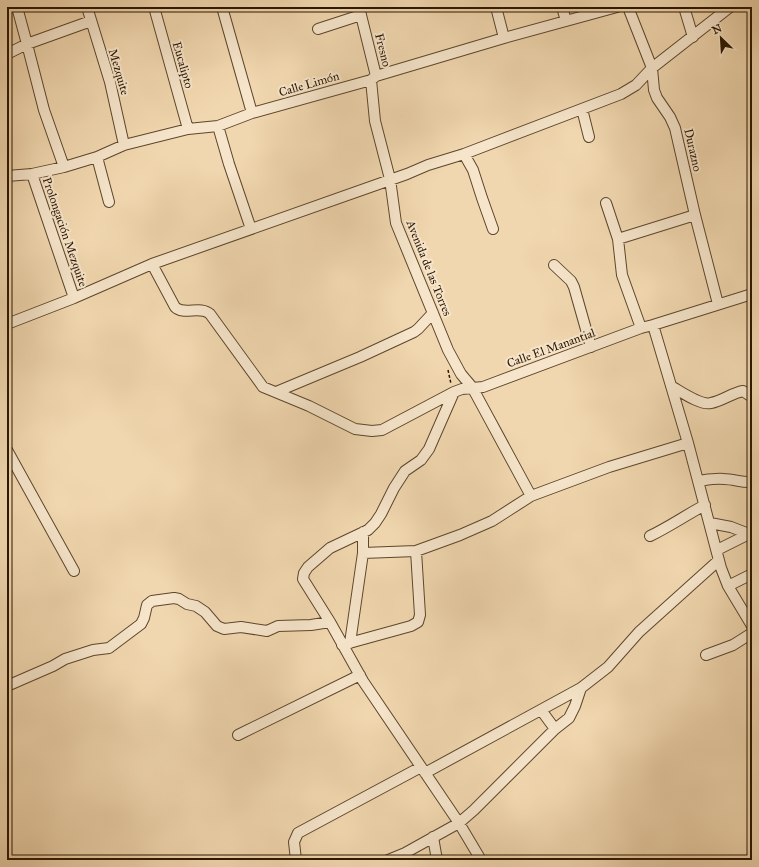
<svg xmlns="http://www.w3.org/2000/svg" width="759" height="867" viewBox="0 0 759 867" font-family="'IM FELL Great Primer',serif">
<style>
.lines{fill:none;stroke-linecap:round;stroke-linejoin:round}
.minor-casing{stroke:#5c462c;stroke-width:12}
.path{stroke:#2a1600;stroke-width:1.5;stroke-dasharray:3 2;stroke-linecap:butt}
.minor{stroke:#f6e5cb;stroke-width:10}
.labels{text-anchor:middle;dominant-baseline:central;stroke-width:4;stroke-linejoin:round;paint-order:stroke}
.street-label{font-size:12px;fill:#2a1600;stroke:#f6e5cb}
</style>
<rect width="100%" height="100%" fill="#f1d7af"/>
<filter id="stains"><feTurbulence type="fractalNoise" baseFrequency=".005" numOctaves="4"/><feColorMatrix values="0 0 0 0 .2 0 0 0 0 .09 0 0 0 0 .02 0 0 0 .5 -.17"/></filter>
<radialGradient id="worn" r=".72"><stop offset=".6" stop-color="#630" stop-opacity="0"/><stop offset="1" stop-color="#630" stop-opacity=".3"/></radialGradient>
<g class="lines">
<!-- minor casing -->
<g class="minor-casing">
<path id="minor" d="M17,7l10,37 17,66 20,57
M87,7l23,75 14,63
M154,7l34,122
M222,7l30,106
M359,7l17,69
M496,7l8,31
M562,7l4,14
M628,7l24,61 2,22 3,8 13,19 5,11 20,87 23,89
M684,7l9,30
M318,29l43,-14
M7,54l20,-10 64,-23
M371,80l4,41 15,58 6,44 52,127 13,24 11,13 59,109
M582,109l7,28
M218,126l11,38 22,65
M464,154l9,16 9,28 11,31
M97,157l12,45
M32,174l42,124
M7,176l25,-2 32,-7 33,-10 27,-12 64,-16 30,-3 34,-13 119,-33 5,-4 128,-38 113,-31
M606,203l12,36 77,-24
M618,239l4,36 19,53
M152,264l23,43c9,9 25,-2 35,7l53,73 46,19 46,23 17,2 10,-1 72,-38 8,-3 21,-2 158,-59 12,-3 99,-31
M554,265l17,16 3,6 17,60
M7,324l67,-26 78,-34 255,-90 21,-9 36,-11 157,-60 15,-9 16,-17 78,-61
M653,325l35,118 33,125 7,18 24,40
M671,386c9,5 30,20 40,17 11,-2 21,-10 32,-12l9,6
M276,392l84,-35 54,-25 4,-3 15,-16
M454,392l-25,57 -8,11 -16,11 -11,17 -13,26 -6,9 -7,7 -38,18 -22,19 -4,6 -1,6 27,43 33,59 96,142 22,37
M7,450l67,121
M698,481c8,-1 17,-3 26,-2 10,0 18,4 28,3
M710,523l21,4 18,7
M650,536c19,-9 36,-21 55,-31
M717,550l32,-16 3,1
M363,553l53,-2 44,-16 32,-14 39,-25 78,-29 79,-24
M728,586l24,-12
M350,643l13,-90v-21
M342,645l69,-19 7,-4 2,-7 -4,-64
M706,655l27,-10 19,-12
M7,686l46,-20 12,-7 28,-9 16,-2 32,-24 3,-6 3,-13 5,-4 22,-3 5,1 8,5 9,2 9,6 12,14 7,3 17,-2 26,4 11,-5 33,-1 19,-3
M541,710l14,19
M238,735l122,-60
M425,773l156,-85
M433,837l4,23
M296,860l-2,-18 4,-9 123,-66
M388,860l17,-7 54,-30 15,-13 81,-81 14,-11 6,-12 6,-18 27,-21 31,-35 80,-72"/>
</g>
<!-- path -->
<path class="path" d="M448,370l3,14"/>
<!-- minor -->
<use href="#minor" class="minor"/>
</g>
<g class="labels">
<!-- street labels -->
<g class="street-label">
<text transform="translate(383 50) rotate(76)">Fresno</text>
<text transform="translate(183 65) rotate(74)">Eucalipto</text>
<text transform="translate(119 72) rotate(74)">Mezquite</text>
<text transform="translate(309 84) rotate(-16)">Calle Limón</text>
<text transform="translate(693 150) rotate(77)">Durazno</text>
<text transform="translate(65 232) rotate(71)">Prolongación Mezquite</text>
<text transform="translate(429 268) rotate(68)">Avenida de las Torres</text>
<text transform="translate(551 348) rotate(-20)">Calle El Manantial</text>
</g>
</g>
<!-- margin -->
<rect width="759" height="867" fill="none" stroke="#f1d7af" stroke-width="24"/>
<rect x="8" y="8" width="743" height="851" fill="none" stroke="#2a1600" stroke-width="2"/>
<rect x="12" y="12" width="735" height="843" fill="none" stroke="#2a1600"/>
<!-- north arrow -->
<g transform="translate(721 38) rotate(335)" stroke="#f6e5cb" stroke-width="3" paint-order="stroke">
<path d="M0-3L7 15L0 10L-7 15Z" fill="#2a1600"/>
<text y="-6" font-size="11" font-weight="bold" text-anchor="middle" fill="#2a1600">N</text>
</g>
<rect width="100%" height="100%" filter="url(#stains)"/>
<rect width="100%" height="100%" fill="url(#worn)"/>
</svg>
